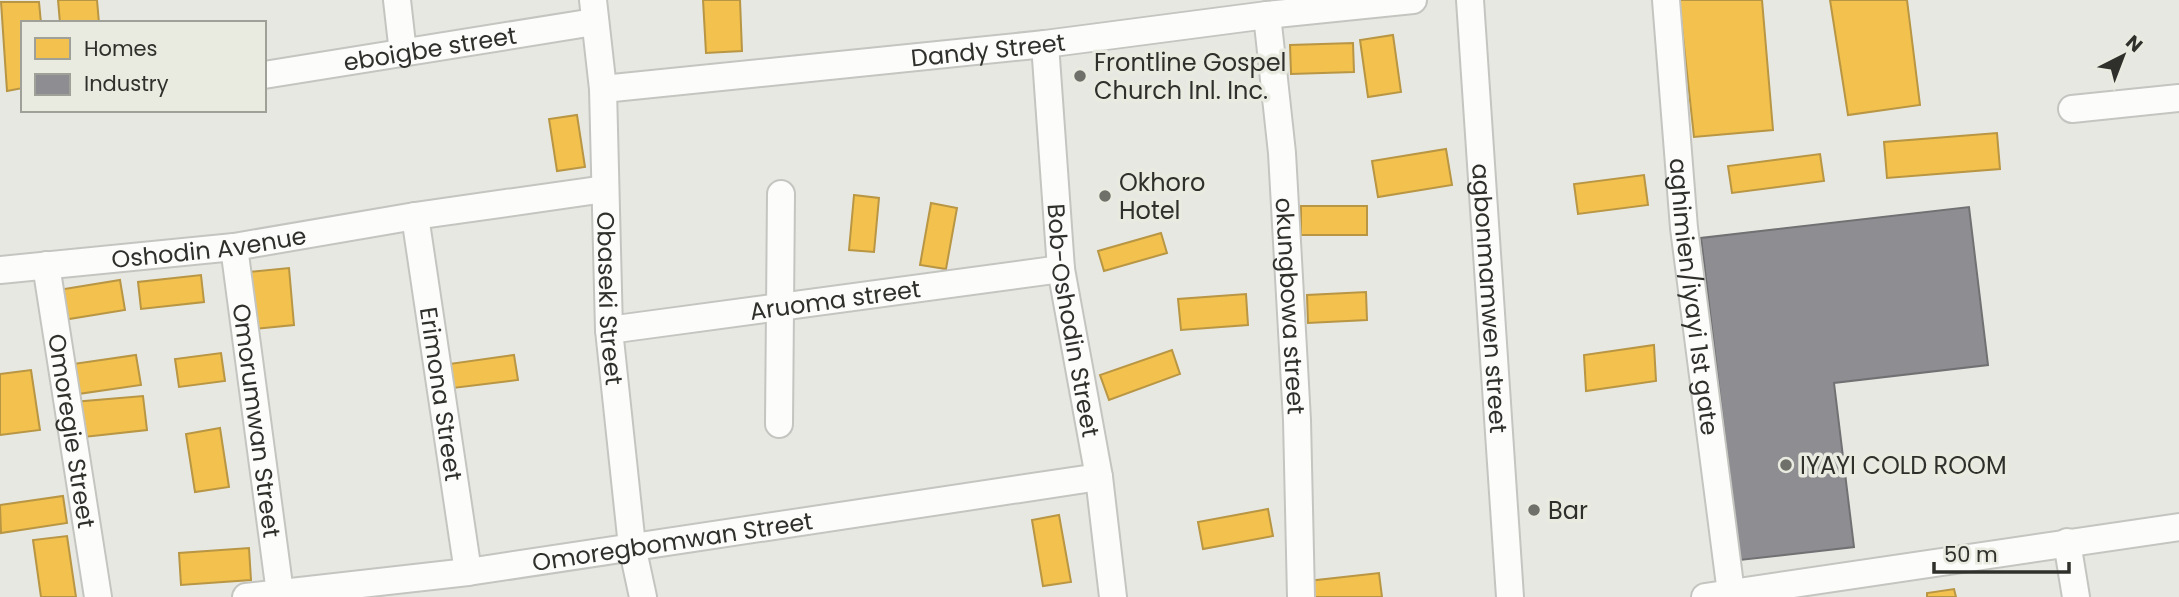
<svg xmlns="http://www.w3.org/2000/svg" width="2179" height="597" viewBox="0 0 2179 597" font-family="Poppins,sans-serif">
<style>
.homes{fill:#f2c14e;stroke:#b89644;stroke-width:2}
.industry{fill:#8d8d92;stroke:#717173;stroke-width:2}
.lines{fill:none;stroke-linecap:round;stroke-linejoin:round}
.minor-casing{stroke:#c4c4c0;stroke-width:30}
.minor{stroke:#fcfcfb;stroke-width:26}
.poi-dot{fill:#70706b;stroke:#e9ebe0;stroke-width:2.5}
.labels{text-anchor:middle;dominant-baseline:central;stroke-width:7;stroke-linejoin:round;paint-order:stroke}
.street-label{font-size:24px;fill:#2f302b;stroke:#e9ebe0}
.poi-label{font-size:24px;fill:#2f302b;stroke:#e9ebe0;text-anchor:start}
</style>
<rect width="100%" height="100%" fill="#e8e8e3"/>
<!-- homes -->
<path class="homes" d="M58,0h39l2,23h-39z
M703,0h37l2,51 -36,2z
M1679,0h83l11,130 -79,7z
M1830,0h77l13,105 -72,10z
M1,2h38l2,21h-18v65l-16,3z
M1393,35l8,57 -33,5 -8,-57z
M1353,43l1,29 -63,2 -1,-29z
M577,115l8,52 -28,4 -8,-52z
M1997,133l3,36 -113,9 -3,-36z
M1446,149l6,36 -74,12 -6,-36z
M1820,154l4,27 -92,12 -4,-27z
M1644,175l4,30 -70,9 -4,-30z
M854,195l25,3 -5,54 -25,-2z
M931,203l26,5 -11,61 -26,-4z
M1301,206h66v29h-66z
M1161,233l6,20 -63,18 -6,-20z
M289,268l5,57 -40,4 -6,-57z
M201,275l3,27 -63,7 -3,-27z
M120,280l5,30 -62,10 -5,-30z
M1366,292l1,28 -59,3 -1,-28z
M1246,294l2,31 -67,5 -3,-31z
M1654,345l2,36 -70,10 -2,-36z
M1172,350l8,24 -71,26 -9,-25z
M221,353l4,28 -46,6 -4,-28z
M136,355l5,30 -63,9 -5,-30z
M514,355l4,25 -73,9 -3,-24z
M31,370l9,60 -40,5v-61z
M143,396l4,34 -72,8 -2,-36z
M220,428l9,59 -34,5 -9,-58z
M63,496l4,27 -66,10 -1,-28z
M1268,509l5,27 -70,13 -5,-27z
M1059,515l12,67 -28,4 -11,-66z
M67,536l9,61h-35l-8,-57z
M249,548l2,32 -70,5 -2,-32z
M1379,573l3,24h-73l-1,-16z
M1954,589l2,8h-29v-4z"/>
<!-- industry -->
<path class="industry" d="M1969,207l19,158 -154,18 20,164 -114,13 -39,-322z"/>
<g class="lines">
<!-- minor casing -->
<g class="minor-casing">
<g id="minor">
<path d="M397,0l6,53"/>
<path id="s1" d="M593,0l10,89 6,241 23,216 11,51"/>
<path id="s2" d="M1470,0l40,597"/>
<path id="s3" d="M1666,0l18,228 47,365"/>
<path id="s4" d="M1267,15l15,138 15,267 4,177"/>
<path id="s5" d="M1045,44l16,225 38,208 14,120"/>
<path id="s6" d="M264,75l330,-53"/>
<path id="s7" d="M603,89l442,-45 222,-29 146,-15"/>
<path d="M2072,109l107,-11"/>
<path id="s8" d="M415,216l53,356"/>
<path id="s9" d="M234,247l46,346"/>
<path id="s10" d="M46,265l52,332"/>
<path id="s11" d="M0,270l234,-23 181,-31 190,-27"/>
<path id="s12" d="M609,330l452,-61"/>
<path d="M779,424l2,-230"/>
<path d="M2067,542l9,55"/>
<path id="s13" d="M246,597l222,-25 631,-95"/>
<path d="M1705,597l474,-70"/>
</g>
</g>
<!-- minor -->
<use href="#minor" class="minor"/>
</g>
<!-- markers -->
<g class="poi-dot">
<circle cx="1080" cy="76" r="7"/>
<circle cx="1105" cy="196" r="7"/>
<circle cx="1786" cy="465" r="7"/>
<circle cx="1534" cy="510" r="7"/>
</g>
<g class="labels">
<!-- street labels -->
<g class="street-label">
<text stroke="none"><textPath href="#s6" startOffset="168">eboigbe street</textPath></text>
<text stroke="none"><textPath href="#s7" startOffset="387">Dandy Street</textPath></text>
<text stroke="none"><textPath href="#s11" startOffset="210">Oshodin Avenue</textPath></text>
<text stroke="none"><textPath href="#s3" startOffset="298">aghimien/iyayi 1st gate</textPath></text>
<text stroke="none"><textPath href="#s2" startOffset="299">agbonmamwen street</textPath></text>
<text stroke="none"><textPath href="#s1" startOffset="299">Obaseki Street</textPath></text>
<text stroke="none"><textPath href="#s12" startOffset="228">Aruoma street</textPath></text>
<text stroke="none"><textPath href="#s4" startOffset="292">okungbowa street</textPath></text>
<text stroke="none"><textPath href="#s5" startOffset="278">Bob-Oshodin Street</textPath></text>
<text stroke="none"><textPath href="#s8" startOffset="180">Erimona Street</textPath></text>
<text stroke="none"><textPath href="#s9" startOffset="175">Omorumwan Street</textPath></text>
<text stroke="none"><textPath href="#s10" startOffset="168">Omoregie Street</textPath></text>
<text stroke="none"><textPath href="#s13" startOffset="430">Omoregbomwan Street</textPath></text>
</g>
<!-- poi labels -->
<g class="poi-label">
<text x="1094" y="62">Frontline Gospel<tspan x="1094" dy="28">Church Inl. Inc.</tspan></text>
<text x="1119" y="182">Okhoro<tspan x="1119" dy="28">Hotel</tspan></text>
<text x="1800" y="465">IYAYI COLD ROOM</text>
<text x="1548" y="510">Bar</text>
</g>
</g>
<!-- legend -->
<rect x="21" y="21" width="245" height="91" fill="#e9ebe0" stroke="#9fa098" stroke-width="2"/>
<rect x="35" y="38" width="35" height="21" fill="#f2c14e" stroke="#9fa098" stroke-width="2"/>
<text x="84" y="56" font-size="21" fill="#2f302b">Homes</text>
<rect x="35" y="74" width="35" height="21" fill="#8d8d92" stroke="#9fa098" stroke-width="2"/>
<text x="84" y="91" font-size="21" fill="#2f302b">Industry</text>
<!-- north arrow -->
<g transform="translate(2123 56) rotate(42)" stroke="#e9ebe0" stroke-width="5" paint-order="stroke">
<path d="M0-5L12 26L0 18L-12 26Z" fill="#2f302b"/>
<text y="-10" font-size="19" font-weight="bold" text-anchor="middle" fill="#2f302b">N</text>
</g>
<!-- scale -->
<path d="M1934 562v10h135v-10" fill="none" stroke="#2f302b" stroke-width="3.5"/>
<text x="1944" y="562" font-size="21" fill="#2f302b" stroke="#e9ebe0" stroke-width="5" paint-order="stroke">50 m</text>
</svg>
